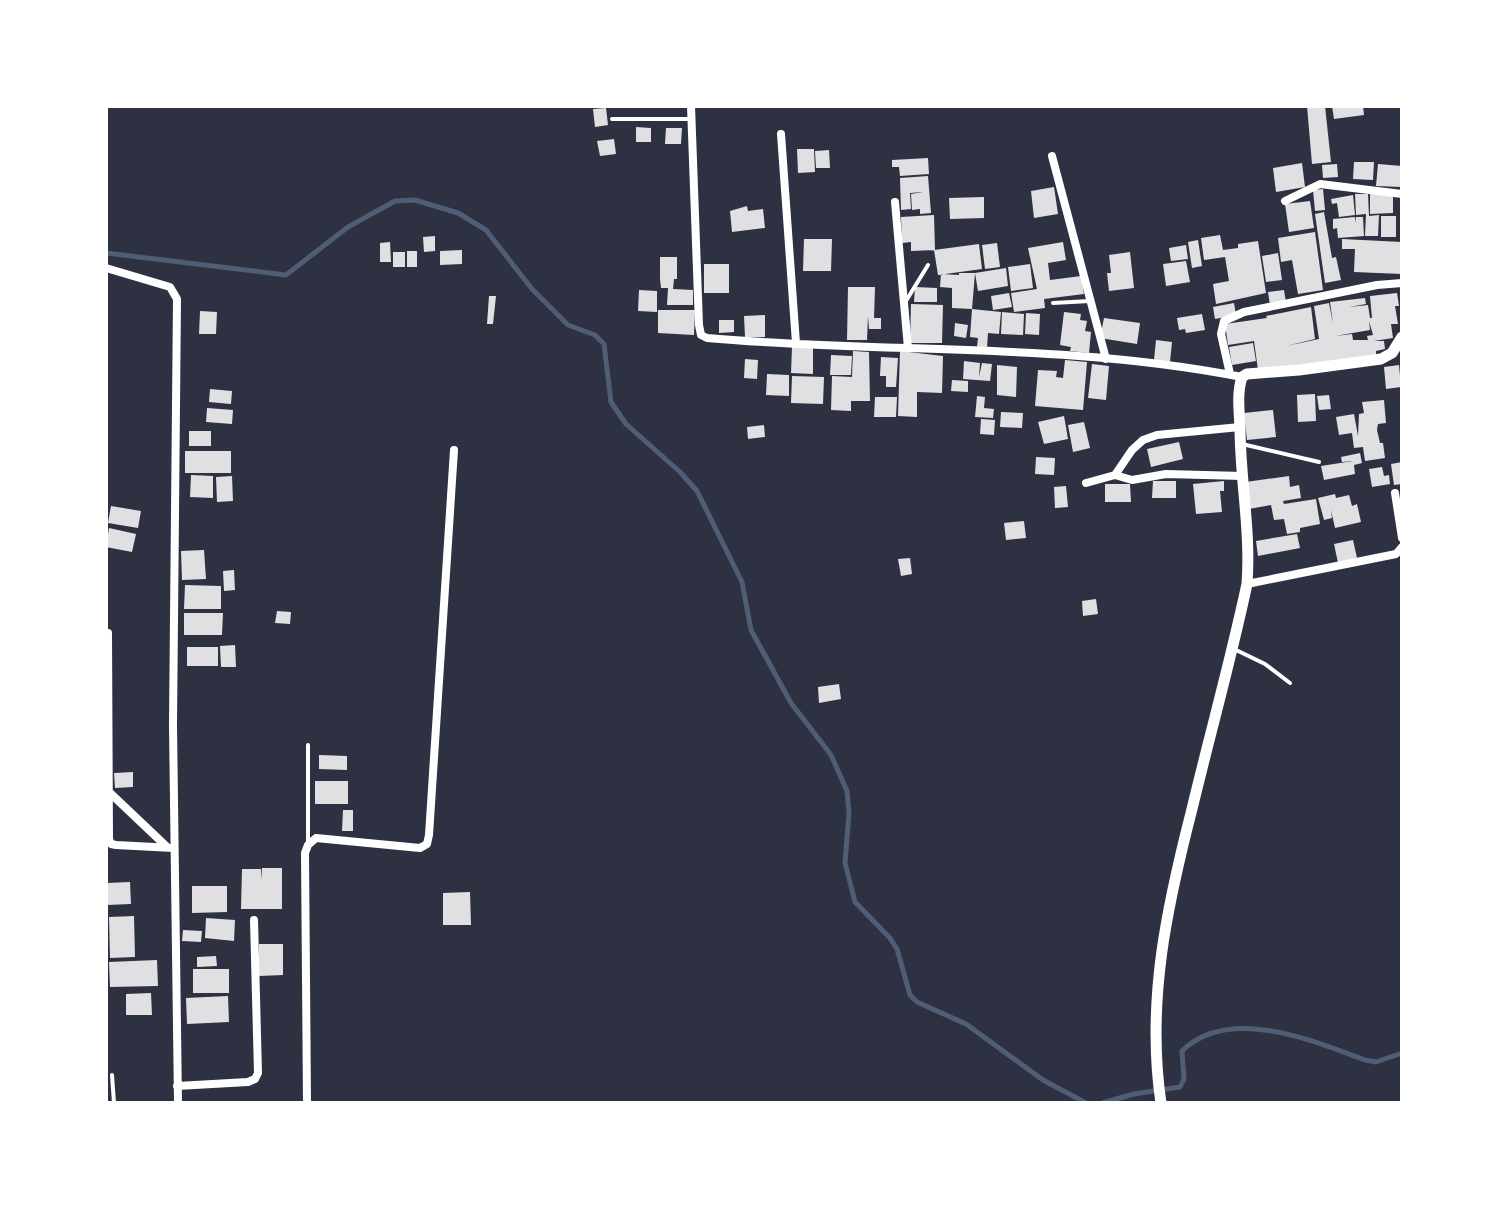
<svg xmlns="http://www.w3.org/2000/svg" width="1508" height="1209" viewBox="0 0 1508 1209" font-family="'PT Sans',sans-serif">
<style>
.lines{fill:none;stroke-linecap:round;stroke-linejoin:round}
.stream{stroke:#4f5d75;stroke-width:5}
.building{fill:#e0e0e3;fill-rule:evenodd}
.service{stroke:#fff;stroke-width:4}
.minor{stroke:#fff;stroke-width:8}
.tertiary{stroke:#fff;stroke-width:11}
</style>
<rect width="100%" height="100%" fill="#2d3142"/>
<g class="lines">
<!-- stream -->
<path class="stream" d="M106,253l180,22 62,-48 47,-26 20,-1 43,13 28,17 46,59 36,36 27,10 9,9 7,58 15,22 54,48 17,19 45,91 9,48 40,73 40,52 16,36 2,22 -4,50 10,39 35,36 7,11 13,46 7,7 49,22 77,56 43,23
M1102,1103l32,-9 46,-7 4,-8 -2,-28c47,-46 132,-10 183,9l11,2 26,-9"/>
</g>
<!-- building -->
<path class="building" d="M1307,106h18l6,56 -19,2z
M1332,106h31l1,9 -30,4z
M606,108l2,17 -13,2 -2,-18z
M636,127l15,1v14h-15z
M666,128h16l-1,16h-16z
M614,139l2,15 -16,2 -3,-15z
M797,149h17l1,23 -17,1z
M829,150l1,18h-14l-1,-17z
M928,158l1,16 -29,2 -1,-9h-7v-7z
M1354,162h20l-1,18 -20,-1z
M1302,163l3,24 -29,5 -3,-24z
M1337,164l1,13 -15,1 -1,-13z
M1378,164l24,2v21l-26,-1z
M928,176l3,37 -11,1v-5l-8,1 -1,-16 12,-2 -13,1 1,16 -10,1 -1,-32z
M1054,187l4,27 -24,4 -3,-27z
M1323,189l2,21 -10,1 -2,-21z
M1393,193v20l-23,1v-20z
M1355,194h13l1,22 10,-1 -1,21h-13l1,-22 -10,1z
M1353,195l2,20 -16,2 -2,-14 -5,1 -1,-5z
M984,197v21l-34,1 -1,-21z
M1310,201l4,27 -25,4 -4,-28z
M747,206l1,5 15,-2 2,19 -33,4 -2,-21z
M1324,212l8,46 4,-1 5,23 -16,3 -10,-69z
M934,215l1,35 -24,1v-9l-9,1 -1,-26z
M1381,216h15v21h-15z
M1355,217l1,6v-6h7l1,19 -26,2 -1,-10 -4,1v-10z
M1315,232l8,58 -25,4 -6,-34 -11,2 -3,-24z
M1220,235l3,15 15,-2v-4l20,-3 8,52 -50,11 -3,-20 16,-3 -4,-24 -21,3 -3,-22z
M435,236v15l-11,1 -1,-15z
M804,239h28l-1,32h-28z
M1342,239l60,3v32l-48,-2 1,-23h-13z
M1198,240l4,26 -10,2 -4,-26z
M390,242l1,20h-11v-19z
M1063,242l3,18 -18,3 2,17 31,-4 3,18 -40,5 1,9 -31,4 -3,-19 26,-4 -9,-41z
M997,243l3,24 -15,2 -3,-24z
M979,244l3,25 -44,6 -4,-25z
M1186,245l2,14 -17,2 -2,-13z
M462,250v14l-22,1v-14z
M407,251h10v16h-10z
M393,252h12v15h-12z
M1130,252l4,36 -25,3 -2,-18h4l-2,-18z
M1278,253l4,27 -16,2 -4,-26z
M660,257h17v22h-3l-1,10 20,1v15h-26l1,-17h-7l-1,-9z
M1186,261l4,21 -24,4 -3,-22z
M704,264h25v29h-25z
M1030,264l3,24 -22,3 -3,-24z
M1006,268l2,18 -30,5 -3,-18z
M959,273h16l-3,36 -20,-1v-20l-12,-1 1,-13 18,1z
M848,287h27l-1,31h7v11h-12l-1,-13 -1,24h-20z
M915,287l22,1v14h-23z
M639,290l18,1v21l-19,-1z
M1284,290l2,13 -16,2 -2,-13z
M1009,293l3,14 -19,3 -2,-14z
M1397,293l2,13h-4l3,18h-7l2,14 -19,3h10l1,8 -9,2v4l-118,15 -4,-29 -26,4 -3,-21 42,-6 -1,-2 45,-9 4,32 -29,7 33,-7 -5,-33 15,-3 4,21 -3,-22 35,-4 1,6 -17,3 19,-2 2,13h2l-2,-22zM1369,321l4,14 -6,1 1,4h-15l-1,-6 -17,2 35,-6z
M489,296h7l-3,28h-6z
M1234,303l2,12 -21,4 -2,-12z
M911,304l32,1 -1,38h-32z
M972,309l29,3 -2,22 -11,-1 -1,15 -10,-1 1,-9 -8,-1z
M658,310h37l-1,25 -36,-2z
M200,311l17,1 -1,22h-17z
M1002,312l22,2 -1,21 -22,-1z
M1064,312l17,2 -1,6 7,1 -2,10 6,1 -2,21 -19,-2 1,-4 -11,-2z
M1026,313l14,1 -1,21 -14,-1z
M1202,314l3,16 -19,3 -1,-4 -6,1 -2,-12z
M765,315v22h-20l-1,-21z
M1104,318l36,5 -3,21 -37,-6z
M719,320h15v12l-15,1z
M955,323l13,2 -2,13 -12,-2z
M1156,340l16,2 -2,20 -16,-2z
M1253,343l3,18 -24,4 -3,-18z
M792,347h21v27l-22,-1z
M853,351l16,1 1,49h-19v10l-20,-1 1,-34 20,1z
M900,351l43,5 -1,37 -25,-1v25l-19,-1z
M831,355l21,1 -1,19h-21z
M881,357l17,1 -2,29h-10v-11h-6z
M745,359l13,1 -1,19 -13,-1z
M1065,360l22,2 -4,48 -48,-4 3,-36 19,1 -1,6 7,1z
M964,361l16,2 -1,14 3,-14 10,1 -2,17 -27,-2z
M1092,364l17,2 -3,34 -18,-2z
M997,365l20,2 -1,30 -19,-2z
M1399,365l2,22 -15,2 -2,-22z
M767,374l22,1v21l-23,-1z
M792,376l32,1 -1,27 -32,-1z
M952,380l16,1v11l-17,-1z
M210,389l22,2 -1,13 -22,-2z
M1315,394l1,27 -18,1 -1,-27z
M1329,395l2,14 -12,1 -2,-14z
M977,396l8,1 -1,11 10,1 -1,9 -18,-1z
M875,397h22l-1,20h-22z
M1384,400l2,23 -8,1 -1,6 3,13h3l2,15 -20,3 -2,-14 -9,1 -2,-15 -13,2 -3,-18 18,-3 4,22 1,-22 5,-1 -2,-11z
M207,408l26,2 -1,14 -26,-2z
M1273,410l3,27 -29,3 -3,-27z
M1001,412l22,1 -1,15 -22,-1z
M1064,416l4,23 -24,5 -6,-22z
M981,419l14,1 -1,15 -14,-1z
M1084,422l6,26 -17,4 -5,-27z
M764,425l1,12 -17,2 -1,-12z
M189,431h22v15h-22z
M1179,442l4,17 -32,8 -4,-18z
M185,451h46v22h-46z
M1360,453l2,10 -8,2 1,9 -31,6 -3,-14 32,-5 -11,1 -1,-5z
M1036,457l19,1 -1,17 -19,-1z
M1402,462v22l-8,1 -3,-21z
M1382,467l2,9 5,-1 1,9 -18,3 -3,-18z
M191,475l22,1v22l-23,-1z
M232,476l1,25 -16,1 -1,-25z
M1289,476l1,11 9,-2 2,13 -18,3 1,3 32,-5 4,25 -20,4v4l-13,2 -3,-15 -10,1 -3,-15 -22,4 -3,-27z
M1153,481h23v17h-24z
M1224,481v10h-4l2,21 -26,2 -3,-30z
M1105,484h25l1,18h-26z
M1066,486l2,21 -13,1 -1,-21z
M1335,494l1,4 13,-3 3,11 5,-2 4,18 -26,6 -4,-18 1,8 -8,2 -6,-22z
M111,506l30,5 -3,17 -30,-5z
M1024,521l2,17 -20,2 -2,-17z
M109,528l27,6 -4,18 -26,-5z
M1297,534l3,14 -42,8 -2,-15z
M1353,540l4,18 -19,5 -4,-19z
M204,550l2,29 -24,1 -1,-29z
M910,558l2,16 -11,2 -3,-17z
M234,570l1,20 -11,1 -1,-20z
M185,585l36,1v23h-37z
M1096,599l2,15 -15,2 -1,-15z
M277,611l14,1 -1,12 -15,-1z
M184,613h39l-1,22h-38z
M235,645l1,22h-15l-1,-21z
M187,647h31v19h-31z
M839,684l2,15 -22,4 -1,-16z
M319,755l28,1v14l-28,-1z
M133,772v15l-18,1 -1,-15z
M315,781h33v23h-33z
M343,810h10v21h-11z
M262,868h20v41h-41l1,-40h19l1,11z
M130,882l1,22 -24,1v-22z
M192,886h35v26l-35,1z
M470,892l1,33h-28v-32z
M134,916l1,41 -25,1 -1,-41z
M206,918l29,2 -1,21 -29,-3z
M183,930l19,1 -1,11 -19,-1z
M259,944h24v31l-24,1z
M216,956l1,10 -20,1v-10z
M157,960l1,26 -48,1 -1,-25z
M193,969h36v24h-36z
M151,993l1,22h-26v-21z
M228,996l1,26 -42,2 -1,-26z"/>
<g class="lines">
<!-- service -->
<path class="service" d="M612,119h79
M906,301l22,-36
M1053,303l37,-2
M1242,444l77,18
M1234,649l31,15 25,19
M308,842v-97
M112,1075l2,28"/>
<!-- minor -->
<path class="minor" d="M691,106l8,219 2,10 6,3c178,16 359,4 535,39
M781,134l15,209
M1052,156l54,203
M1285,201l35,-17 82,10
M895,202l13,146
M106,268l64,19 7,12 -4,426 5,378
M1230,374l-9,-40 3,-13 20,-9 133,-27 25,-2
M1115,475l17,-25 11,-10 14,-5 83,-8
M1086,483l29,-8 17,5 34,-6 77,2
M1395,493l7,45
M1247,584l149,-30 6,-7
M108,633l1,206 2,5 5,1 57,3
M108,791l59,56
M177,1086l71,-4 7,-3 3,-6 -4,-153
M307,1103l-2,-250 3,-8 8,-7 104,10 7,-4 2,-9 25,-385"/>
<!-- tertiary -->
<path class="tertiary" d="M1161,1103c-15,-101 6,-197 31,-294 18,-75 39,-150 55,-225 4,-53 -7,-105 -7,-157 -1,-17 -3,-35 2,-50l5,-3 52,-4 82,-11 11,-6 10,-16"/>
</g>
<!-- border -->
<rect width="1508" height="1209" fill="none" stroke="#ffffff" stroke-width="216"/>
</svg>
